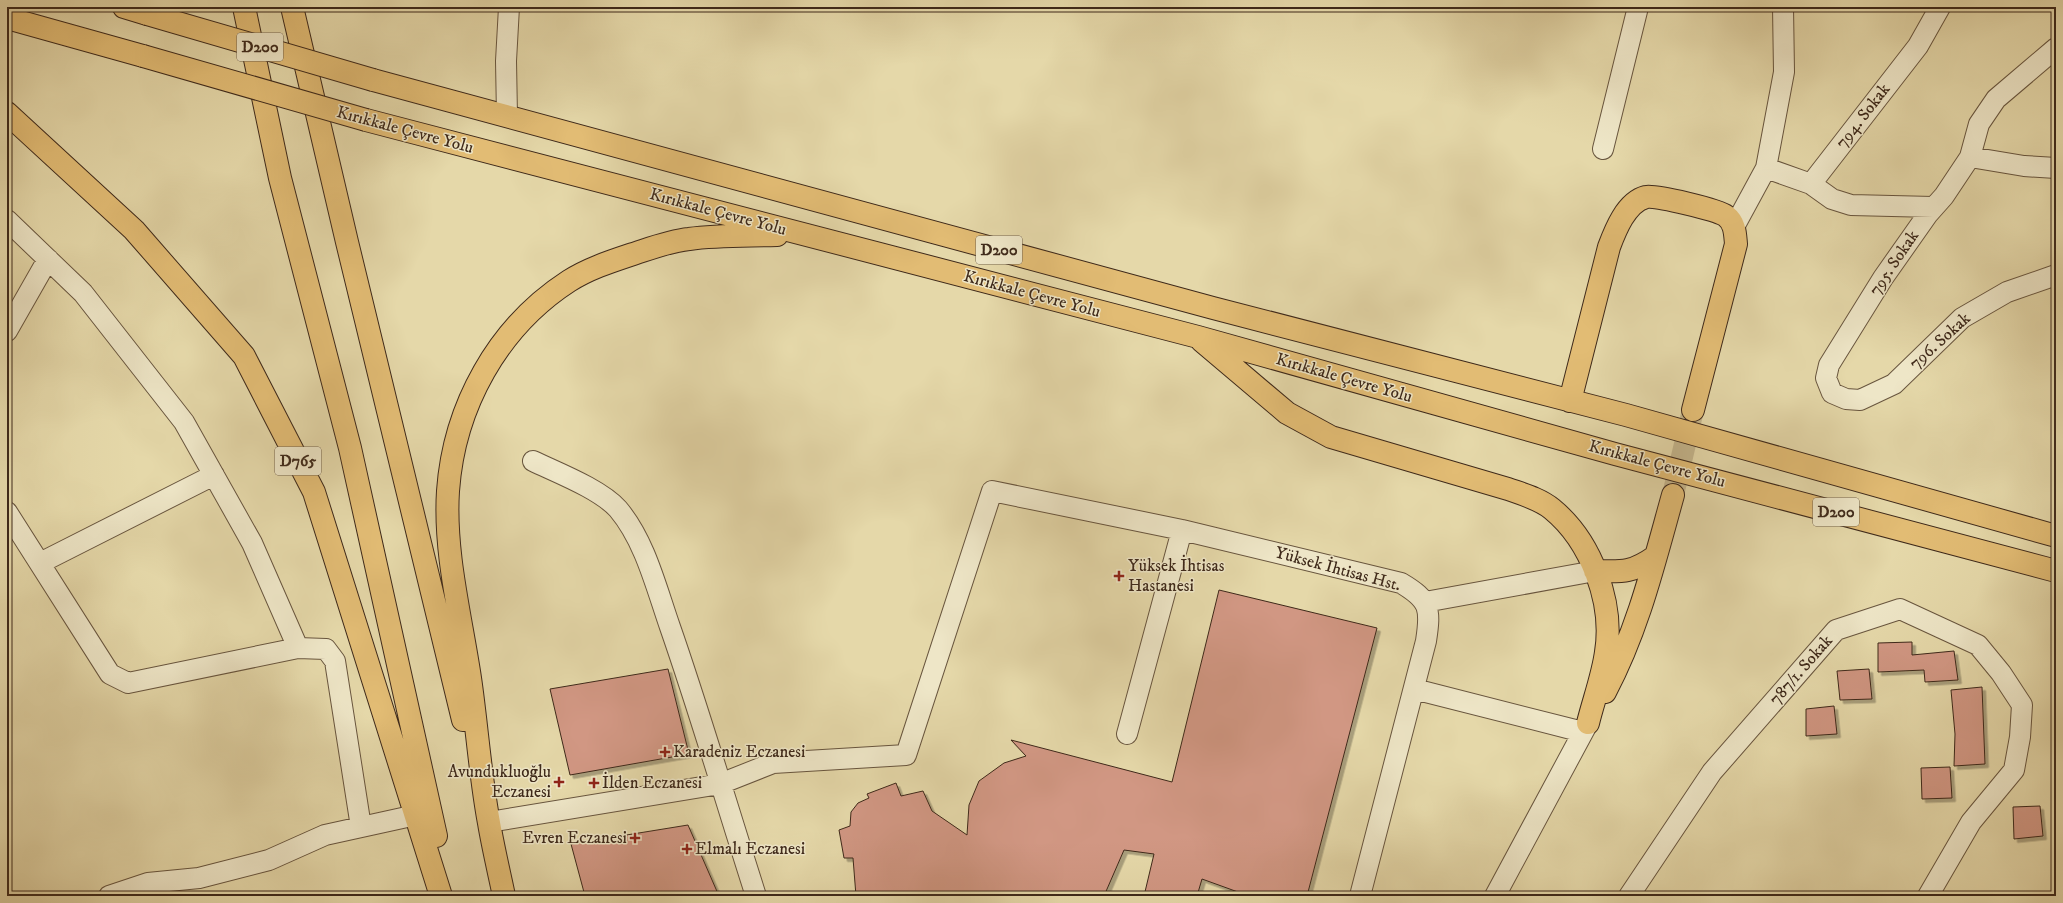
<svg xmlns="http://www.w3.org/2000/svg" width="2063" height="903" viewBox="0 0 2063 903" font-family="'IM FELL DW Pica',serif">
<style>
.building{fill:#d19783;stroke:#3e291a;filter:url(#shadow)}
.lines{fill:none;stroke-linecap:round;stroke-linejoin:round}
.highway-tunnel{stroke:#c4b58c;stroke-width:22;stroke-dasharray:22 11;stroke-linecap:butt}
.minor-casing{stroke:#68553e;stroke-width:22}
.highway-casing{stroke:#3e291a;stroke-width:24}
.minor{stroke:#eee6c7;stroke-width:20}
.highway{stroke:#e2bc74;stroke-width:22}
.highway-bridge-casing{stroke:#3e291a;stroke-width:24;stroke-linecap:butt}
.highway-bridge{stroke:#e2bc74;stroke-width:22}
.poi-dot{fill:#8f2418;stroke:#eee6c7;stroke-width:1.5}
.labels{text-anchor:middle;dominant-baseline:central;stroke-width:3;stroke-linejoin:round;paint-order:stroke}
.shield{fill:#eee6c7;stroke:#73624e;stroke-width:1}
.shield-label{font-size:16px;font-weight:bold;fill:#3e291a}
.street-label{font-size:17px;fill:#3e291a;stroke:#eee6c7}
.poi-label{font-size:17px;fill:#3e291a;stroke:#eee6c7;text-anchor:start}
</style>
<defs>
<filter id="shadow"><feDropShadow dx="3.5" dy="3.5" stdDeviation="0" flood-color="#0004"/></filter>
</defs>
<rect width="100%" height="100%" fill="#e5d8a9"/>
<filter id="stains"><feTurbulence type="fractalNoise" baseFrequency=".005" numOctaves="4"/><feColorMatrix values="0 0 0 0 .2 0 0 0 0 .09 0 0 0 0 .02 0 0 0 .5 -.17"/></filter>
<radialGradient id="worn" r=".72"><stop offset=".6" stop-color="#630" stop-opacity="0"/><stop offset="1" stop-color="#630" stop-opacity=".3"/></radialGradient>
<!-- building -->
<path class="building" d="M1219,590l158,38 -70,268h-58l-47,-17 -5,17h-53l10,-42 -30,-4 -20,46h-248l-3,-38h-9l-5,-28 11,-4 1,-14 7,-9 11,-5 -2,-4 29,-11 5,13 22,-5 9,20 35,24 2,-30 10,-24 25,-18 22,-7 -15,-16 161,42z
M1912,642v13l42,-4 4,29 -33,2 -1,-12 -46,2v-29z
M668,669l21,85 -119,21 -20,-86z
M1869,669l3,30 -32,1 -3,-29z
M1982,687l3,77 -31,2 1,-32 -4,-44z
M1834,706l3,28 -31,2v-27z
M1950,767l2,31 -30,1 -1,-31z
M2040,806l3,30 -29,3 -1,-32z
M688,825l31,71h-134l-14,-52z"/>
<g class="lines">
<!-- highway-tunnel -->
<path class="highway-tunnel" d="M1673,495l20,-85"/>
<!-- minor casing -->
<g class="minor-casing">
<path id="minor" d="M2056,48l-60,51 -17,25 -9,33 -26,39 -16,18 -45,64 -54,87 -3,13 6,15 14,6 14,1 34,-16 68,-66 45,-26 49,-17
M507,116l-1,-55 3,-54
M1603,149l35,-142
M1970,157l54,9 32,2
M1766,168l45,16 21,15 19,6 82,2
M1811,184l107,-138 22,-39
M7,220l76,73 101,129 68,121 46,105 28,1 9,12 26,166
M1734,227l32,-59 18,-96 -1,-65
M7,331l41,-72
M533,461c25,12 67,28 85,48 27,32 38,78 52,118 31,89 57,179 86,269
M7,512l103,162 18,9 170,-35
M40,563l174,-88
M1425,602l170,-31
M1414,689l169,43
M1127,734l55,-204
M489,822l231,-38 53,-21 133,-8 86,-264 190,39 219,53c29,17 30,26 25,58l-65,251
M109,896l39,-13 51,-5 70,-18 56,-25 91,-20
M1495,896l93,-173
M1629,896l83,-124 124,-142 64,-21 78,36 23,28 21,32 -2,32 -6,33 -43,52 -43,74"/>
</g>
<!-- highway casing -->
<g class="highway-casing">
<path id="highway" d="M124,7l23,7
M244,7l36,171 70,270 86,388
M292,7l55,235 116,478
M7,18l136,38
M373,80l840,228 413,107 430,121
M7,113l127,117 110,126 70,136 127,404
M366,120l832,217 417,117 441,117
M1202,341l85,72 44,24 177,52c14,5 32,10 44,20 39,32 62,93 54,143 -3,23 -12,47 -18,71
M1570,401l39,-154c6,-16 17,-45 37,-50 10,-2 72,13 80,19 9,7 9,17 10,28l-43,166
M1595,571c28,1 37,2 61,-15
M1605,692c33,-62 49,-129 68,-197
M504,896c-5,-24 -11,-49 -15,-73 -9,-48 -12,-97 -19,-145 -9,-61 -26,-125 -22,-187 6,-85 50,-164 121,-210 19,-12 40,-19 61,-26 19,-6 39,-14 59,-16 29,-4 59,-3 88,-4"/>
</g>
<!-- minor -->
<use href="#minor" class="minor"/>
<!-- highway -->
<use href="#highway" class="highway"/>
<!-- highway-bridge casing -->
<g class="highway-bridge-casing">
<path id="highway-bridge" d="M147,14l226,66
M143,56l223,64"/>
</g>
<!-- highway-bridge -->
<use href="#highway-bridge" class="highway-bridge"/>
</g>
<!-- markers -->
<g class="poi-dot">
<path d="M1117 570h4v4h4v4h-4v4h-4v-4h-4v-4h4z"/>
<path d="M663 746h4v4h4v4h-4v4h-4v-4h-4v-4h4z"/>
<path d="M557 776h4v4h4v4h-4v4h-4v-4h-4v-4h4z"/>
<path d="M592 777h4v4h4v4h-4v4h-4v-4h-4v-4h4z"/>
<path d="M633 832h4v4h4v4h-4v4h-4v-4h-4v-4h4z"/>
<path d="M685 843h4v4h4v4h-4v4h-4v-4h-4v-4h4z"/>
</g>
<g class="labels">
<!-- shield labels -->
<g class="shield">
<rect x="237" y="33" width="46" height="28" rx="3"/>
<rect x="976" y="236" width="46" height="28" rx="3"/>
<rect x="275" y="447" width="46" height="28" rx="3"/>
<rect x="1813" y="498" width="46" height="28" rx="3"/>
</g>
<g class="shield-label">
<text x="260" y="47">D200</text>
<text x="999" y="250">D200</text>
<text x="298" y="461">D765</text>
<text x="1836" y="512">D200</text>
</g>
<!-- street labels -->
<g class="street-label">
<text transform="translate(1863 116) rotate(-52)">794. Sokak</text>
<text transform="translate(405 130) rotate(15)">Kırıkkale Çevre Yolu</text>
<text transform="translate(718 212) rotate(15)">Kırıkkale Çevre Yolu</text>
<text transform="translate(1894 263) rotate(-56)">795. Sokak</text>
<text transform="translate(1032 294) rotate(15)">Kırıkkale Çevre Yolu</text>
<text transform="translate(1940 341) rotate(-42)">796. Sokak</text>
<text transform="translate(1344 378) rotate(16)">Kırıkkale Çevre Yolu</text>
<text transform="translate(1657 464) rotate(15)">Kırıkkale Çevre Yolu</text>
<text transform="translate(1338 569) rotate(15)">Yüksek İhtisas Hst.</text>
<text transform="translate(1801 670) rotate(-49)">787/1. Sokak</text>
</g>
<!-- poi labels -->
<g class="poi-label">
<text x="1128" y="566">Yüksek İhtisas<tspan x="1128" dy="20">Hastanesi</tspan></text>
<text x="673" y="752">Karadeniz Eczanesi</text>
<text x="551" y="772" text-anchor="end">Avundukluoğlu<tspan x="551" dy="20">Eczanesi</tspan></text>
<text x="602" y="783">İlden Eczanesi</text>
<text x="627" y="838" text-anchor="end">Evren Eczanesi</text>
<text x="695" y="849">Elmalı Eczanesi</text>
</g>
</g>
<!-- margin -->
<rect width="2063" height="903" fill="none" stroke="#e5d8a9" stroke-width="24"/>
<rect x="8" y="8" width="2047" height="887" fill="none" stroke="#3e291a" stroke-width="2"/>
<rect x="12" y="12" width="2039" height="879" fill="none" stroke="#3e291a"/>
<rect width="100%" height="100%" filter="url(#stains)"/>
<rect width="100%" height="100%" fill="url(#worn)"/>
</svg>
